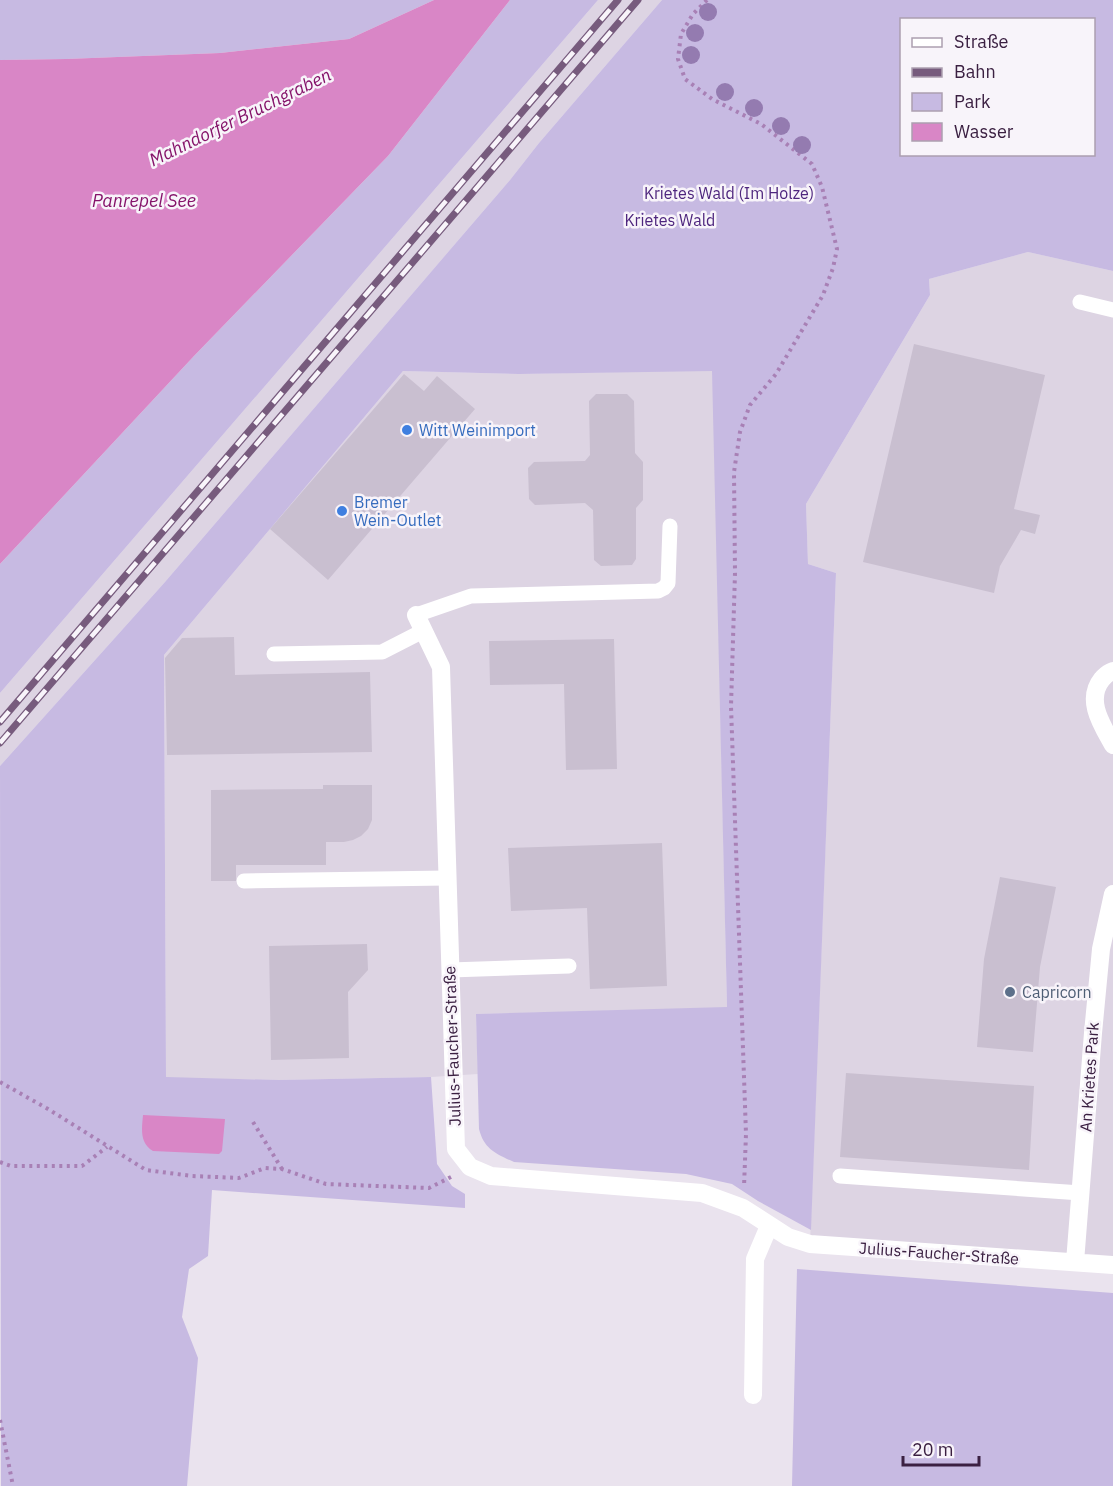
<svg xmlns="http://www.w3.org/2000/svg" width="1113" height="1486" viewBox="0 0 1113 1486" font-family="'IBM Plex Sans',sans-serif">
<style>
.built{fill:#ddd4e3}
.green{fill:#c7bae2;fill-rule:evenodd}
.water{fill:#d986c6}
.building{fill:#c9bfd0}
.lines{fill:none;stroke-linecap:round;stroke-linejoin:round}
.path{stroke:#a880b5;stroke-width:4;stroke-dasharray:3 4.5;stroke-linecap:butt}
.lane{stroke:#fff;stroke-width:15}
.street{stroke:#fff;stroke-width:18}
.rail-casing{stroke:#775b7d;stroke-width:7}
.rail{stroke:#f8f4fa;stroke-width:4.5;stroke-dasharray:14;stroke-linecap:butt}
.tree{fill:#947bb0}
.shop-dot{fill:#3f7fe0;stroke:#f8f4fa;stroke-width:2}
.service-dot{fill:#5c6f8a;stroke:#f8f4fa;stroke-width:2}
.labels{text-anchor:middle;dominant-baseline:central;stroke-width:5;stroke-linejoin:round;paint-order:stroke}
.park-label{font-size:16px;fill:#4e267e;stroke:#f8f4fa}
.shop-label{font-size:16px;fill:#366cbe;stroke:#f8f4fa;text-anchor:start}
.service-label{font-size:16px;fill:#4e5e75;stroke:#f8f4fa;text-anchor:start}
.street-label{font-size:16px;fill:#3b2042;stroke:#f8f4fa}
.water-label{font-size:18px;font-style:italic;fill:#85136a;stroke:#f8f4fa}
</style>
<rect width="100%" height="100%" fill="#eae3ee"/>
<!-- built -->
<path class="built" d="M598,0h64l-123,143 -29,37 -49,57 -296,345 -165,184v-73z
M1028,252l85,19v994l-303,-21 26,-671 -28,-9 -2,-60 124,-209 -1,-16z
M713,370l14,638 -251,6 2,60 -47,3 -152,3 -113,-2 -2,-423 239,-284 116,3z"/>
<!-- green -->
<path class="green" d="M0,0h434l-85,39 -129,14 -154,6 -66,1z
M510,0h88l-598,693v-129l194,-208 194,-200z
M662,0h451v271l-85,-19 -99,27 1,16 -124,209 2,60 28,9 -25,657 -53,-29 -26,-17 -46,-10 -172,-12c-18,-8 -30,-13 -35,-33l-3,-115 251,-7 -15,-636 -193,3 -116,-3 -239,284 2,422 113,3 152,-3 6,87 15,22 13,8v14l-253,-18 -4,66 -19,13 -7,48 16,41 -11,128h-186l-1,-720 165,-184 296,-345 49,-57 29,-37zM902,20h192v134h-192z
M797,1269l316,24v193h-321z"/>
<!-- water -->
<path class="water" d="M434,0h76l-122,156 -194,200 -194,208v-504l66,-1 154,-6 129,-14z
M143,1115l82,4 -3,32 -3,3 -66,-3c-14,-8 -11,-23 -10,-36z"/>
<!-- building -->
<path class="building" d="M914,344l131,31 -31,134 26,6 -5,19 -14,-4 -21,36 -6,27 -131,-31z
M404,374l20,17 13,-15 38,33 -147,171 -58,-51z
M596,394h31l7,7 1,52 8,9v38l-7,8v51l-4,6 -31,1 -7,-6 -1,-50 -8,-7 -50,2 -6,-6 -1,-31 6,-6 51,-1 5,-6 -1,-54z
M234,637l1,38 135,-3 2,80 -205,3 -2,-97 17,-20z
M614,639l3,130 -51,1 -2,-86 -74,1 -1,-44z
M323,785h49v35l-4,9 -7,7 -8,4 -9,2h-18v23h-90v16h-25v-91l112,-1z
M662,843l5,143 -77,3 -3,-81 -76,3 -3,-63z
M1000,877l56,10 -16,80 -7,85 -56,-5 7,-88z
M367,944l1,26 -20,22 1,66 -78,2 -2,-114z
M846,1073l188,13 -5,84 -189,-13z"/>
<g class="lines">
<!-- path -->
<path class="path" d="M707,0l-14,14 -12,20 -3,25 7,20 27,20 49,25 51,40 10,23 15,62 -4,19 -10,27 -47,79 -26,31 -10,27 -6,40 1,101 -4,133 15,428 -2,53
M0,1082l48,27 98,61 46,6 47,2 26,-10 17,1 44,15 103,4 24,-12
M253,1122l29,47
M0,1162l11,4h71l25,-19
M0,1420l13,66"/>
<!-- lane -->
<path class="lane" d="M1080,302l33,8
M416,615l55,-19 187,-5 6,-3 4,-5 2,-57
M274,654l108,-2 41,-21
M244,881l203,-3
M450,970l119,-4
M840,1176l241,17"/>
<!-- street -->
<path class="street" d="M416,615l25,52 15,482 14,18 21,9 211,17 41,15 45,29 22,7 303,21
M1113,671c-6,2 -7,4 -11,8 -17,21 0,46 11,66
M1075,1262l18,-229 8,-84 12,-55
M753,1395l2,-136 14,-33"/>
<!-- rail casing -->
<g class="rail-casing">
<path id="rail" d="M0,722l618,-722
M0,743l638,-743"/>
</g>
<!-- rail -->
<use href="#rail" class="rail"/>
</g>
<!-- trees -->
<g class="tree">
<circle cx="708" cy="12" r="9"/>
<circle cx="695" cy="33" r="9"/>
<circle cx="691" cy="55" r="9"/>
<circle cx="725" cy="92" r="9"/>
<circle cx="754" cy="108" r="9"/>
<circle cx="781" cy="126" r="9"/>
<circle cx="802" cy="145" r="9"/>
</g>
<!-- markers -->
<g class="shop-dot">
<circle cx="407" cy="430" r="6"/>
<circle cx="342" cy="511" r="6"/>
</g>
<circle class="service-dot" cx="1010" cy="992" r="6"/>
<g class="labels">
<!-- park labels -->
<g class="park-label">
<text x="729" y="193">Krietes Wald (Im Holze)</text>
<text x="670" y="220">Krietes Wald</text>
</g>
<!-- shop labels -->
<g class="shop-label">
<text x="419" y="430">Witt Weinimport</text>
<text x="354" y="502">Bremer<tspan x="354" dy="18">Wein-Outlet</tspan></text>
</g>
<!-- service labels -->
<g class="service-label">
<text x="1022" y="992">Capricorn</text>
</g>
<!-- street labels -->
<g class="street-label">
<text transform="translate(452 1046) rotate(-92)">Julius-Faucher-Straße</text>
<text transform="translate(1089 1077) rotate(-86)">An Krietes Park</text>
<text transform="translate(939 1253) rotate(4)">Julius-Faucher-Straße</text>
</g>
<!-- water labels -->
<g class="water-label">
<text transform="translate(240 117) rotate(-26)">Mahndorfer Bruchgraben</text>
<text x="144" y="200">Panrepel See</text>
</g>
</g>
<!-- legend -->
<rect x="900" y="18" width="195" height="138" fill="#f8f4fa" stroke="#ac9fb0" stroke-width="1.5"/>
<rect x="912" y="38" width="30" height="9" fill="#ffffff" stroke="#ac9fb0" stroke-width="1.5"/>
<text x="954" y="48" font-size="18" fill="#3b2042">Straße</text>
<rect x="912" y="68" width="30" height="9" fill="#775b7d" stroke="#ac9fb0" stroke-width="1.5"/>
<text x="954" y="78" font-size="18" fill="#3b2042">Bahn</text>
<rect x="912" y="93" width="30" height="18" fill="#c7bae2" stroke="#ac9fb0" stroke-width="1.5"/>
<text x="954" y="108" font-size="18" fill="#3b2042">Park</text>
<rect x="912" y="123" width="30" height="18" fill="#d986c6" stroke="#ac9fb0" stroke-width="1.5"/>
<text x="954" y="138" font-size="18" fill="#3b2042">Wasser</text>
<!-- scale -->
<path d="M903 1456v9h76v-9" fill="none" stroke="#3b2042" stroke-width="3"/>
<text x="912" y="1456" font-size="18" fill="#3b2042" stroke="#f8f4fa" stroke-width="4.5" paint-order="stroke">20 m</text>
</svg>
